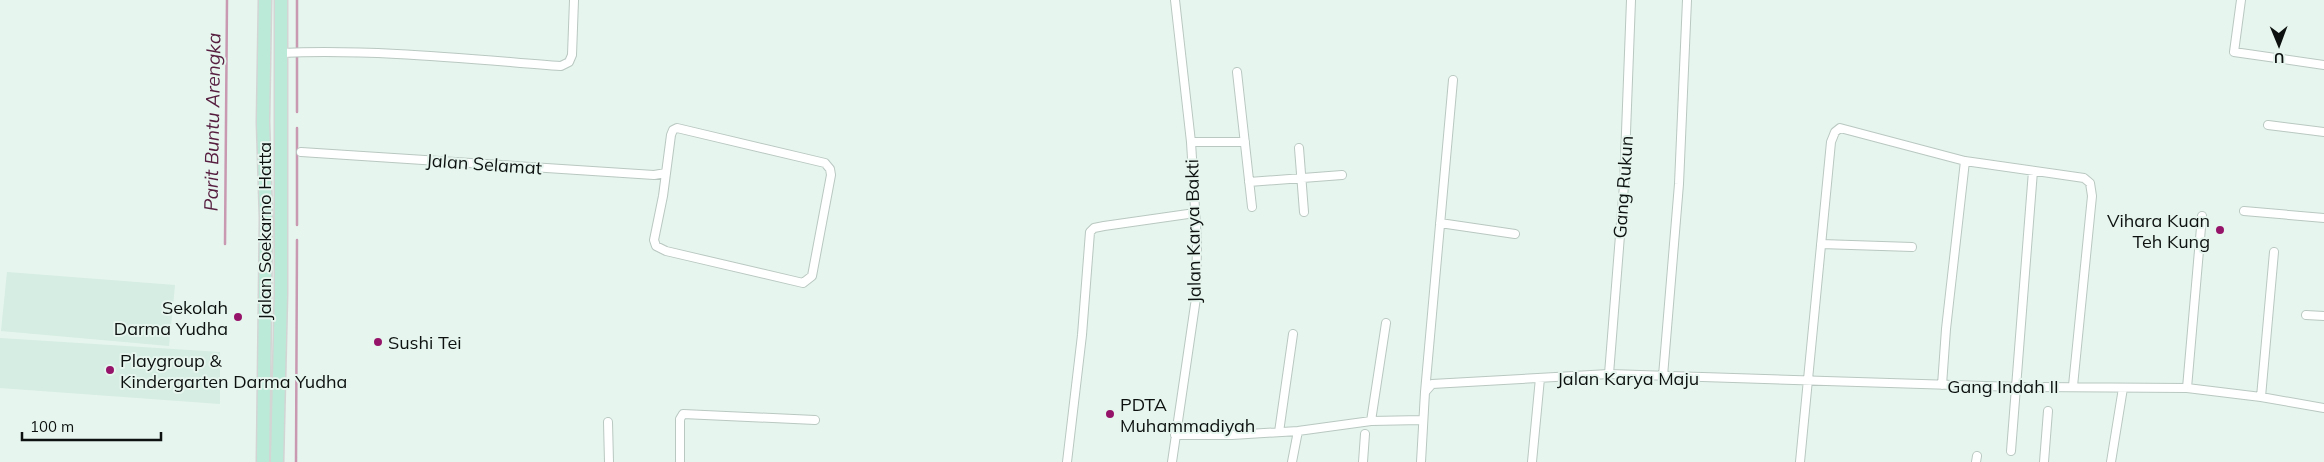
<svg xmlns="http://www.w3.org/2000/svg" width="2324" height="462" viewBox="0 0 2324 462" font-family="Mulish,sans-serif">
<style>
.built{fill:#d5ede2}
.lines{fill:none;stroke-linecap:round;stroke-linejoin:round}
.stream{stroke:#c899b1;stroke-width:2.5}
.street-casing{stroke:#b9c8c1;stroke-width:10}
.primary-casing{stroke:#d3d4d4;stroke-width:15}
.street{stroke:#fff;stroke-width:8}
.primary{stroke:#bbebd8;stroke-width:12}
.poi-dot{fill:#96136a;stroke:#e6f5ee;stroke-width:2}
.labels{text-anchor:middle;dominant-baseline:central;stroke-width:4;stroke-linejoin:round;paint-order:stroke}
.street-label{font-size:18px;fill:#0d1210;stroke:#e6f5ee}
.poi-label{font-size:18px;fill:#0d1210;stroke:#e6f5ee;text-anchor:start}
.water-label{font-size:19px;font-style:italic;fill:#561d3f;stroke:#e6f5ee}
</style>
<rect width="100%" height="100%" fill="#e6f5ee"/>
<!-- built -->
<path class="built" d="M7,272l168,13 -6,61 -168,-15z
M0,338l220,14v52l-220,-16z"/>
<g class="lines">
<!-- stream -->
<path class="stream" d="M297,0v112
M297,225v-97
M225,244l2,-244
M296,462l1,-222"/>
<!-- street casing -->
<g class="street-casing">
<path id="street" d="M2241,0l-7,52 90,13
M281,53c93,-4 187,6 280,13l8,-4 3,-7 2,-55
M1237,72l15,135
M2268,125l56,7
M677,128l148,35 5,6 1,6 -19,101 -9,7 -137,-32 -10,-5 -2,-6 9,-44 8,-61 2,-5z
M1191,142h54
M1299,148l5,64
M301,152l353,23 12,-2
M1249,182l93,-7
M2244,211l80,7
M1440,223l75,11
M1821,244l91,3
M2306,315l18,1
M1609,374l15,-189 7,-185
M1663,376l16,-192 8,-184
M1942,385l4,-56 19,-168
M2187,388l15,-172
M1425,392l28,-312
M2261,397l13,-145
M1371,421l15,-98
M608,422l1,40
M1279,432l14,-98
M1175,435h57l66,-4 73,-10 51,-1
M2011,451l22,-280
M680,462v-43l3,-5 132,6
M1067,462l15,-127 8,-103 4,-4 10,-2 91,-13
M1172,462l24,-164 1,-56 -6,-100 -16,-142
M1292,462l6,-31
M1363,462l2,-28
M1421,462l4,-70 7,-8 177,-10 408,13 170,1 74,9 63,11
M1532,462l8,-84
M1800,462l31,-320 4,-10 5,-4 125,33 119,17 6,5 2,13 -19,190
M1976,462l1,-6
M2044,462l4,-51
M2111,462l12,-74"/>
</g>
<!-- primary casing -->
<g class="primary-casing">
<path id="primary" d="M263,462l3,-244 -3,-96 2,-122
M277,462l4,-169v-293"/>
</g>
<!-- street -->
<use href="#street" class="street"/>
<!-- primary -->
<use href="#primary" class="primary"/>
</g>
<!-- markers -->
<g class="poi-dot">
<circle cx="2220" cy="230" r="5"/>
<circle cx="238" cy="317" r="5"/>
<circle cx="378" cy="342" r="5"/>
<circle cx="110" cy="370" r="5"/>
<circle cx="1110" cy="414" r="5"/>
</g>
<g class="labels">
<!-- street labels -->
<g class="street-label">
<text transform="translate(484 164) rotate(4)">Jalan Selamat</text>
<text transform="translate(1623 187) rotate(-86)">Gang Rukun</text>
<text transform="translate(264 231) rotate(-90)">Jalan Soekarno Hatta</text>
<text transform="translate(1193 231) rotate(-91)">Jalan Karya Bakti</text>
<text x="1628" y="378">Jalan Karya Maju</text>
<text x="2003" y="386">Gang Indah II</text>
</g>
<!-- poi labels -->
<g class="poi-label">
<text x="2210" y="220" text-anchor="end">Vihara Kuan<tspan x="2210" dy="21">Teh Kung</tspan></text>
<text x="228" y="307" text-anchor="end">Sekolah<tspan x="228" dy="21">Darma Yudha</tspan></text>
<text x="388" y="342">Sushi Tei</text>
<text x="120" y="360">Playgroup &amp;<tspan x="120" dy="21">Kindergarten Darma Yudha</tspan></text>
<text x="1120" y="404">PDTA<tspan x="1120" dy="21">Muhammadiyah</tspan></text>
</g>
<!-- water labels -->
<g class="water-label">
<text transform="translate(212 122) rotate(-89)">Parit Buntu Arengka</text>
</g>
</g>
<!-- north arrow -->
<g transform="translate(2279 45) rotate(179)" stroke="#e6f5ee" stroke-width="4" paint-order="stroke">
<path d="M0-4L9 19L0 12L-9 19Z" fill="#0d1210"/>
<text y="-8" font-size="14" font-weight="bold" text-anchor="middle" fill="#0d1210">U</text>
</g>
<!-- scale -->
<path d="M22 432v8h139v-8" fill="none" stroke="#0d1210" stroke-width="2.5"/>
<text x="30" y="432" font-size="15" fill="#0d1210" stroke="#e6f5ee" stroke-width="4" paint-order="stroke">100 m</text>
</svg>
